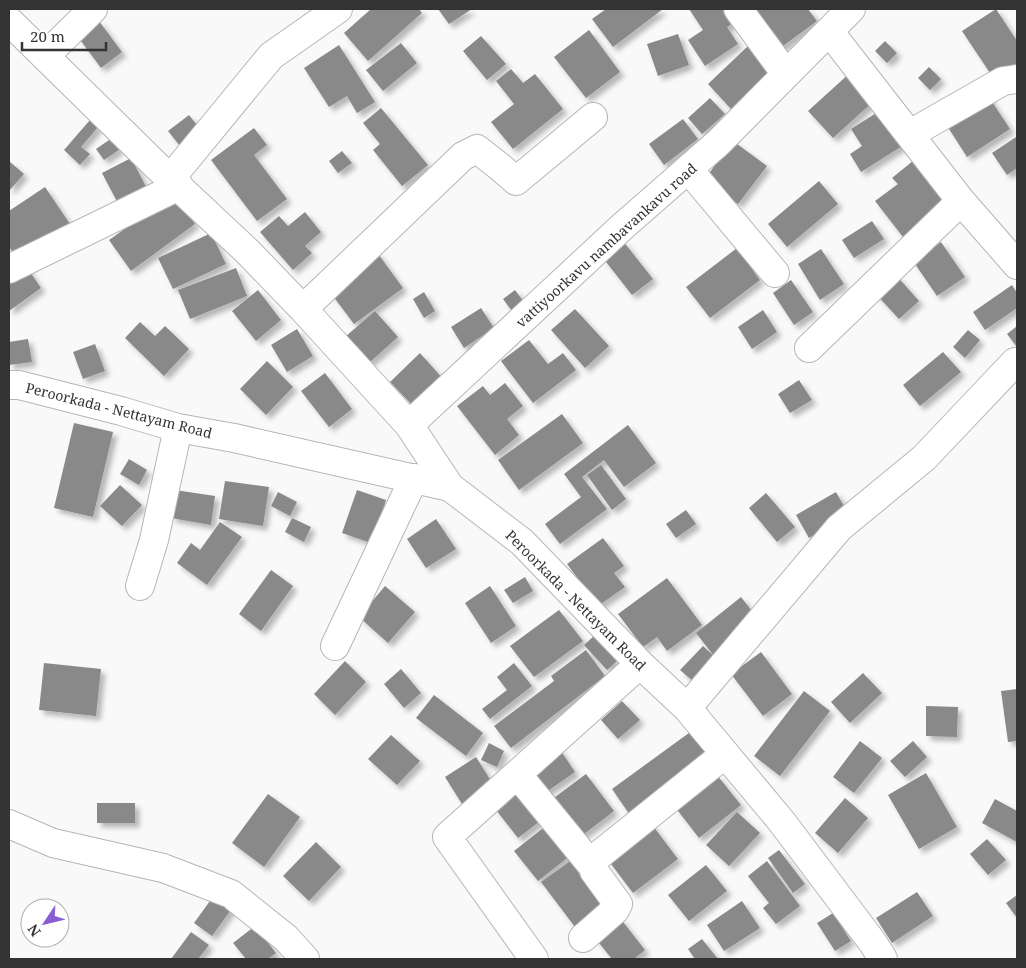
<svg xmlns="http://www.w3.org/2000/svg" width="1026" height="968" viewBox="0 0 1026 968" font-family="'Noto Serif',serif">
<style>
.building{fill:#89898a;filter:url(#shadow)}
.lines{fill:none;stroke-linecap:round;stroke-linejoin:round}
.minor-casing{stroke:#b6b6b7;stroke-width:30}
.minor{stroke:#fff;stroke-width:28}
.labels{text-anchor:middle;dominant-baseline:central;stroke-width:4;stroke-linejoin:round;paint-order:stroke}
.street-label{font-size:14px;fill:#333334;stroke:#fff}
</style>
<defs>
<filter id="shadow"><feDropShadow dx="4.5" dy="4.5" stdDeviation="2.5" flood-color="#0004"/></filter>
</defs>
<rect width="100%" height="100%" fill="#f9f9fa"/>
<!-- building -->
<path class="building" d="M371,9h48l3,4 -54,48 -24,-28z
M438,9h34l-23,15z
M606,9h57l-50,38 -21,-28z
M689,9h34l10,14 -6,4 11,17 -33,22 -17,-26 15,-10z
M745,9h63l9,12 -41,30z
M996,9l21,32v22l-23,16 -32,-48z
M99,21l23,31 -21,16 -23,-31z
M589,30l31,42 -34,26 -32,-41z
M678,34l11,31 -31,11 -11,-32z
M481,36l25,28 -19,16 -24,-29z
M885,41l12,12 -10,10 -12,-12z
M401,43l16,20 -34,28 -17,-21z
M339,45l36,57 -18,11 -10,-17 -18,11 -25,-39z
M748,46l24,25 -41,38 -23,-25z
M929,67l12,12 -11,11 -12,-12z
M511,69l12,14 12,-9 28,35 -50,40 -22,-27 23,-18 -18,-23z
M851,72l24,28 -42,38 -25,-27z
M987,94l23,35 -43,28 -23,-36z
M710,98l15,16 -23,20 -14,-16z
M381,108l47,57 -26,21 -29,-36 7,-6 -17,-21z
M884,108l23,35 -46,29 -11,-18 12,-8 -11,-17z
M189,115l12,15 -21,16 -12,-15z
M683,119l15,20 -34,26 -15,-21z
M90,120l8,7 -17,20 9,7 -10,11 -16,-15z
M254,128l13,17 -13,10 33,44 -30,22 -46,-61z
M1016,137l1,3v28l-10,7 -15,-22z
M112,138l8,11 -16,11 -8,-11z
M733,141l34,25 -29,38 -34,-24z
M342,151l10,12 -14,10 -9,-12z
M919,156l33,43 -49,38 -28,-36 23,-17 -6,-6z
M131,158l20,38 -29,15 -20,-38z
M9,161l15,13 -15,17z
M819,181l19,23 -51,43 -19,-23z
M45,187l25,37 -53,35 -8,-12v-36z
M174,194l21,30 -64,47 -22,-31z
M305,212l16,20 -16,14 7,7 -19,17 -33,-38 19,-16 9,10z
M872,221l12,18 -30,19 -12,-18z
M211,233l15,31 -53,25 -15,-31z
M623,241l30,38 -21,16 -29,-37z
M941,242l24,35 -28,19 -24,-35z
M737,248l23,32 -50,38 -24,-31z
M821,249l23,35 -24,16 -22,-36z
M376,251l27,37 -49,36 -27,-36z
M26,266l15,22 -32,23v-34z
M236,268l11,28 -57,23 -12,-29z
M895,274l24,27 -20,18 -25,-27z
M791,280l22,32 -19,13 -21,-32z
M1012,285l5,8v15l-32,22 -12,-18z
M258,290l23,30 -25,21 -24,-30z
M515,290l12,16 -12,9 -12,-16z
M424,292l11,19 -11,7 -11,-19z
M481,308l13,20 -30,20 -13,-21z
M575,309l34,37 -24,22 -34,-38z
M763,310l14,22 -25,17 -14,-22z
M375,311l23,26 -29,26 -24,-26z
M140,322l15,14 10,-10 24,23 -25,27 -39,-38z
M1017,326v21l-10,-13z
M297,329l16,27 -26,16 -16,-27z
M968,330l12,10 -15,18 -12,-11z
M28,339l4,23 -23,3v-23z
M529,340l19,24 15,-11 13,17 -43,33 -32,-42z
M95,344l10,27 -22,8 -10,-27z
M943,352l18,20 -41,34 -17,-21z
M420,353l24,27 -29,28 -25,-26z
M267,361l26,26 -27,28 -26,-26z
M325,373l27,36 -23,18 -28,-36z
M799,380l13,20 -22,13 -12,-19z
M505,383l18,23 -16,13 12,16 -24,20 -38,-49 26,-20 7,9z
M562,414l21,29 -64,47 -21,-30z
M74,423l39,9 -20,85 -39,-9z
M628,425l28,38 -32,24 -20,-27 -22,17 25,32 -47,35 -15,-20 36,-27 -17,-23z
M129,459l18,11 -8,15 -19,-11z
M601,465l25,34 -14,11 -25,-35z
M225,481l44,6 -6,39 -44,-7z
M120,485l22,20 -20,21 -22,-20z
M175,490l40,6 -4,29 -40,-7z
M357,490l29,10 -15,43 -29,-10z
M278,492l19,10 -7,14 -19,-10z
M836,492l13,23 -40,23 -13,-23z
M766,493l29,34 -18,15 -28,-34z
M686,510l10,14 -20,14 -10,-14z
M292,518l19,9 -7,15 -19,-10z
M436,519l20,30 -30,19 -19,-29z
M220,522l22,15 -35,48 -30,-22 14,-20 9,7z
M603,538l21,28 -10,7 11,14 -27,19 -31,-42z
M271,570l22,16 -32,45 -22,-17z
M525,577l8,14 -20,12 -9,-13z
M667,578l35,47 -35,26 -10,-14 -14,10 -25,-33z
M385,586l30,26 -27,31 -29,-26z
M490,586l26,40 -25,17 -26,-40z
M741,597l18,23 -45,36 -18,-23z
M559,610l24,31 -49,36 -24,-31z
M595,635l22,26 -10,9 -23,-25z
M703,646l13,12 -22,24 -14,-12z
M586,650l19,26 -94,72 -17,-22 60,-45 -3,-5z
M761,652l31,42 -29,22 -32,-42z
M345,661l21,21 -31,33 -21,-21z
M44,663l57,6 -5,47 -57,-6z
M514,663l18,23 -42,33 -8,-10 25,-19 -10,-13z
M401,669l20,24 -17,15 -20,-24z
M863,673l19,20 -32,30 -19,-21z
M1017,689v52l-9,1 -7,-51z
M804,691l26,20 -50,65 -26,-20z
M434,695l49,38 -17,23 -50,-38z
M622,701l18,19 -22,19 -17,-19z
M926,706l32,1 -1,30 -31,-1z
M693,730l19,26 -82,59 -18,-26z
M391,735l29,26 -23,24 -29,-26z
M860,741l22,17 -28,35 -21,-16z
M913,741l14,16 -22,20 -15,-16z
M489,743l15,8 -7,16 -16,-7z
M559,748l16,24 -33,23 -17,-25z
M476,757l17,27 -31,20 -17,-27z
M926,773l31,54 -38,22 -31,-54z
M586,774l28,37 -35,27 -28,-38z
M717,775l24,30 -42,33 -24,-31z
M519,786l25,32 -26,20 -25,-32z
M268,794l32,23 -36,50 -32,-24z
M845,798l23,20 -30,35 -23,-20z
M995,799l22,12v31l-35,-19z
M97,803h38v20h-38z
M737,812l23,21 -31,33 -23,-21z
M552,821l24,30 -38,30 -24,-30z
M650,822l28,37 -45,34 -28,-37z
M987,839l19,21 -18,15 -18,-21z
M316,842l25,25 -32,34 -26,-25z
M779,850l26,34 -12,9 -25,-35z
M573,859l33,46 -31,22 -34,-45z
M767,861l33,45 -24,18 -13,-16 6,-5 -21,-27z
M706,865l21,26 -38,30 -21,-26z
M917,892l16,24 -41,27 -16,-25z
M215,894l18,13 -21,29 -18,-13z
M1017,895v23l-11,-15z
M742,901l18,27 -36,23 -17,-26z
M833,913l18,28 -16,10 -18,-28z
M620,918l25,32 -11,9h-22l-17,-21z
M255,926l21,27 -8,6h-22l-13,-16z
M191,932l18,13 -11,14h-27z
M702,939l16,20h-23l-7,-10z"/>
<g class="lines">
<!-- minor casing -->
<g class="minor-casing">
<path id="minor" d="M338,9l-67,47 -101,123 78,73 55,57 106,116
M738,9l48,65
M9,21l161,158
M829,31l132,170 56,64
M45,56l48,-47
M910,134l93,-53 14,-2
M689,170l86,103
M9,269l170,-83
M303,309l160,-153 14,-7 23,18 16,14 77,-64
M809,348l152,-147
M9,385h10l102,26 57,17 56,10 216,49 72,55 118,122 47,44 95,114 91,121 10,16
M450,487l-41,-62 214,-199 95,-83 133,-134
M140,586l14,-46 24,-112
M335,646l79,-168
M687,708l152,-180 85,-70 91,-96
M517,774l76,93
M9,824l44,19 110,25 68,26 55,44 19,21
M583,938l32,-28 3,-6 -24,-33 -1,-4 1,-8 131,-105
M534,959l-87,-122 193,-173"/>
</g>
<!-- minor -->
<use href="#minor" class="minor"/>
</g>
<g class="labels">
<!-- street labels -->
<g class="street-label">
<text transform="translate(606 245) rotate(-42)">vattiyoorkavu nambavankavu road</text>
<text transform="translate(119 410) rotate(14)">Peroorkada - Nettayam Road</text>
<text transform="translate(576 600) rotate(45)">Peroorkada - Nettayam Road</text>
</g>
</g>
<!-- border -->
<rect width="1026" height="968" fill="none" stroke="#333334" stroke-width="20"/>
<!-- north arrow -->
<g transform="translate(45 923) rotate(235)"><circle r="24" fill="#ffffff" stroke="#adadae"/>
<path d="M0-4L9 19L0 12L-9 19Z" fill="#885cd5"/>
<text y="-8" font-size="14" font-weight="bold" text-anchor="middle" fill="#333334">N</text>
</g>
<!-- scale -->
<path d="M22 42v8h84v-8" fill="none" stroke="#333334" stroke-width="2.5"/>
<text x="30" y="42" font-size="15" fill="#333334" stroke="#ffffff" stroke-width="4" paint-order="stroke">20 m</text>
</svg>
